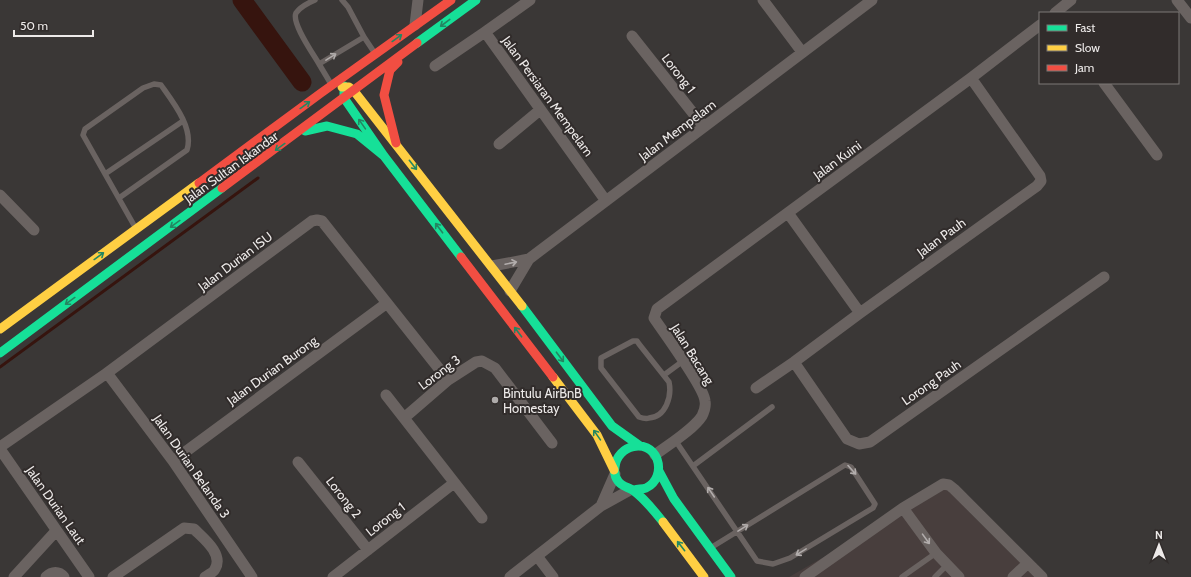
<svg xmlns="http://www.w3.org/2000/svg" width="1191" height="577" viewBox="0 0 1191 577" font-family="Cabin,sans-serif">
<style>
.built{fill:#483e3d}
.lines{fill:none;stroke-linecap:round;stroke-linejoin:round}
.stream{stroke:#36140e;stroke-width:3}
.river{stroke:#36140e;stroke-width:19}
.lane{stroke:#6a6361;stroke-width:5.5}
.street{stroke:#6a6361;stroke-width:11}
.fast{stroke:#16e098;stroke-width:9}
.slow{stroke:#ffcf43;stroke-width:9}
.jam{stroke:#f24e42;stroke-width:9}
.oneway{stroke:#248662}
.oneway2{stroke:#b2adac}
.poi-dot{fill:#aeabaa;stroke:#312c2b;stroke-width:1.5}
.labels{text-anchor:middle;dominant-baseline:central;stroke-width:4;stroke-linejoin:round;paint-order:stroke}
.street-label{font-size:13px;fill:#edeae9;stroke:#312c2b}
.poi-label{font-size:13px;fill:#edeae9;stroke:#312c2b;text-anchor:start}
</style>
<rect width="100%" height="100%" fill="#3a3736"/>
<!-- built -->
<path class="built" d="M949,485l92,92h-252z"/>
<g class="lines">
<!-- stream -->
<path class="stream" d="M0,367l258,-189"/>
<!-- river -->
<path class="river" d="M242,0l60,82"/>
<!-- lane -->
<path class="lane" d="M315,0c-7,3 -15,7 -19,13 -5,10 18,42 23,51
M342,0l6,7 16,30
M331,84l-12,-20 45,-27 10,15
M105,174l78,-53
M119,198l68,-48c7,-22 -14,-48 -26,-65l-7,-1 -11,4 -58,41 -2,6 52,92
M633,341h4l2,3 30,38c3,14 -3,35 -20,36 -3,1 -7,0 -10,-1l-38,-49v-10z
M664,375l19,-14
M675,440l82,121 16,3 17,-6 83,-50 2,-4 -24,-37 -6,-2 -133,82
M693,466l79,-59
M902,577l34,-24
M935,577l12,-12"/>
<!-- street -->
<path class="street" d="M530,0l-45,32 121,169
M763,0l39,52
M1177,0l14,18
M1055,13l16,-13
M415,25l3,-25
M632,36l72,91
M435,66l50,-34
M1104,83l53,72
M499,144l41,-34
M0,195l34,35
M788,213l72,100
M492,266l37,-7 343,-259
M510,291l19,-32
M794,362l53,77 12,5 11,-2 234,-165
M107,373l66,88 79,116
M756,388l38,-26 66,-49 177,-127 4,-5 -1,-5 -69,-98
M386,395l96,123
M404,418l44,-38 28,-18 6,-1 13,7 57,75
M0,447l107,-74 205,-152 5,-1 5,1 126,159
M0,449l89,128
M655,455c13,-10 38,-25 47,-39 2,-4 4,-10 3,-15 -1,-14 -41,-68 -51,-83l3,-9 314,-231 69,-53
M173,461l214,-158
M298,462l70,88
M601,506l14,-32
M903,508l33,45 23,24
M537,556l16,21
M14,577l42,-46
M46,577c6,-6 13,-6 18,0
M113,577l71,-49 10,1c9,9 30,25 21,40 -1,3 -7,6 -10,8
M333,577l121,-94
M510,577l91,-71 29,-16
M805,577l98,-69 40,-24 6,1 5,4 88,88
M1013,577l15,-14"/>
<!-- fast -->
<path class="fast" d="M417,43l59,-43
M344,86v12l40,58 77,101
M305,131l22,-5 30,8 27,22
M522,306l90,120 28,20
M0,353l222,-165
M659,471l15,28 57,78
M634,490c4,-1 9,-1 12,-2 11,-5 15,-18 11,-29 -9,-22 -40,-14 -42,8 -1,5 0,10 3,14 4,6 11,6 16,10 11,8 21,21 29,31"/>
<!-- slow -->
<path class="slow" d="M342,87h7l5,4 168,215
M0,329l199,-146
M553,377l44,58 17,35
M663,522l41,55"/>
<!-- jam -->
<path class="jam" d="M396,143l-12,-48 6,-25 8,-8
M199,183l122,-90 130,-93
M222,188l195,-145
M461,257l92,120"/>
</g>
<!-- one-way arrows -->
<defs><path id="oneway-shaft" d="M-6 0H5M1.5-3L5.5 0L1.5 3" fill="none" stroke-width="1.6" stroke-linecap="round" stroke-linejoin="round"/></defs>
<g class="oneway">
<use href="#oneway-shaft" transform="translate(445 23) rotate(143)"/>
<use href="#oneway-shaft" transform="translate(397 38) rotate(-36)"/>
<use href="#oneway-shaft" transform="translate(305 105) rotate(-36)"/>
<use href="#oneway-shaft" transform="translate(362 124) rotate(-125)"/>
<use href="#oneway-shaft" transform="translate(280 147) rotate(144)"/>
<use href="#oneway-shaft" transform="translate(413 165) rotate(52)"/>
<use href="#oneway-shaft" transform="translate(175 224) rotate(144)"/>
<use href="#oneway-shaft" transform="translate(439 228) rotate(-127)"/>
<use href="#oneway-shaft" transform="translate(99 256) rotate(-36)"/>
<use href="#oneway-shaft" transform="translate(70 301) rotate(144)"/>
<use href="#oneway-shaft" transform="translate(518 332) rotate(-127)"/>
<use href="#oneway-shaft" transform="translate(560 357) rotate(53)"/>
<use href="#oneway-shaft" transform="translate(597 435) rotate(-125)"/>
<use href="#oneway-shaft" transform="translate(681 546) rotate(-128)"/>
</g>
<g class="oneway2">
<use href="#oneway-shaft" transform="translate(331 57) rotate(-32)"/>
<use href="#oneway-shaft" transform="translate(511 263) rotate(-12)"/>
<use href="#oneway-shaft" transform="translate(852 470) rotate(48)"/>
<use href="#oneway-shaft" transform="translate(711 492) rotate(-124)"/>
<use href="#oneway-shaft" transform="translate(743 528) rotate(-32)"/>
<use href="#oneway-shaft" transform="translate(926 539) rotate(54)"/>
<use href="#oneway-shaft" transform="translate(801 552) rotate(149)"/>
</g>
<!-- markers -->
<circle class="poi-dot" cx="495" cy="400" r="4"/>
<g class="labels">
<!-- street labels -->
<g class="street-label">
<text transform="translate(679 73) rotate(52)">Lorong 1</text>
<text transform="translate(548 96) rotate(54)">Jalan Persiaran Mempelam</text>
<text transform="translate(677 130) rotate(-37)">Jalan Mempelam</text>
<text transform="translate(837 160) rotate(-36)">Jalan Kuini</text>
<text transform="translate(231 167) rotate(-36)">Jalan Sultan Iskandar</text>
<text transform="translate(941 237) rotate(-36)">Jalan Pauh</text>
<text transform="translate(235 261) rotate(-37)">Jalan Durian ISU</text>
<text transform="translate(693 354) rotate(58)">Jalan Bacang</text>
<text transform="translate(272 370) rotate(-36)">Jalan Durian Burong</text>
<text transform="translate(439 372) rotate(-37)">Lorong 3</text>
<text transform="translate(931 382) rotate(-35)">Lorong Pauh</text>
<text transform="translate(192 466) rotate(55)">Jalan Durian Belanda 3</text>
<text transform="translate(344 497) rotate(52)">Lorong 2</text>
<text transform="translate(56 505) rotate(55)">Jalan Durian Laut</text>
<text transform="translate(385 519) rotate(-38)">Lorong 1</text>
</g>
<!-- poi labels -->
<g class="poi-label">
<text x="503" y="393">Bintulu AirBnB<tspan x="503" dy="15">Homestay</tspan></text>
</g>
</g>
<!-- legend -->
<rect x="1039" y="12" width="140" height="72" fill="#312c2b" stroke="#7c7877"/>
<rect x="1047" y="25" width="20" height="6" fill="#16e098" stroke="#7c7877"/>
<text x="1075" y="32" font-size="12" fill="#edeae9">Fast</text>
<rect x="1047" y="45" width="20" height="6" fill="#ffcf43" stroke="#7c7877"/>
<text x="1075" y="52" font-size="12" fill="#edeae9">Slow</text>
<rect x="1047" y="65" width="20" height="6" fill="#f24e42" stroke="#7c7877"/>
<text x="1075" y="72" font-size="12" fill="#edeae9">Jam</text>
<!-- north arrow -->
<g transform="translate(1159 545)" stroke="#312c2b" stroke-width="3" paint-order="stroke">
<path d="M0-3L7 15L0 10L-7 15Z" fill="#edeae9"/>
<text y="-6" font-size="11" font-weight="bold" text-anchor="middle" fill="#edeae9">N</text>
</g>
<!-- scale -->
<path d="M14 30v6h79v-6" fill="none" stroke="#edeae9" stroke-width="2"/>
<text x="20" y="30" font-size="12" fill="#edeae9" stroke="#312c2b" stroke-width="3" paint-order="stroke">50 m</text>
</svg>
